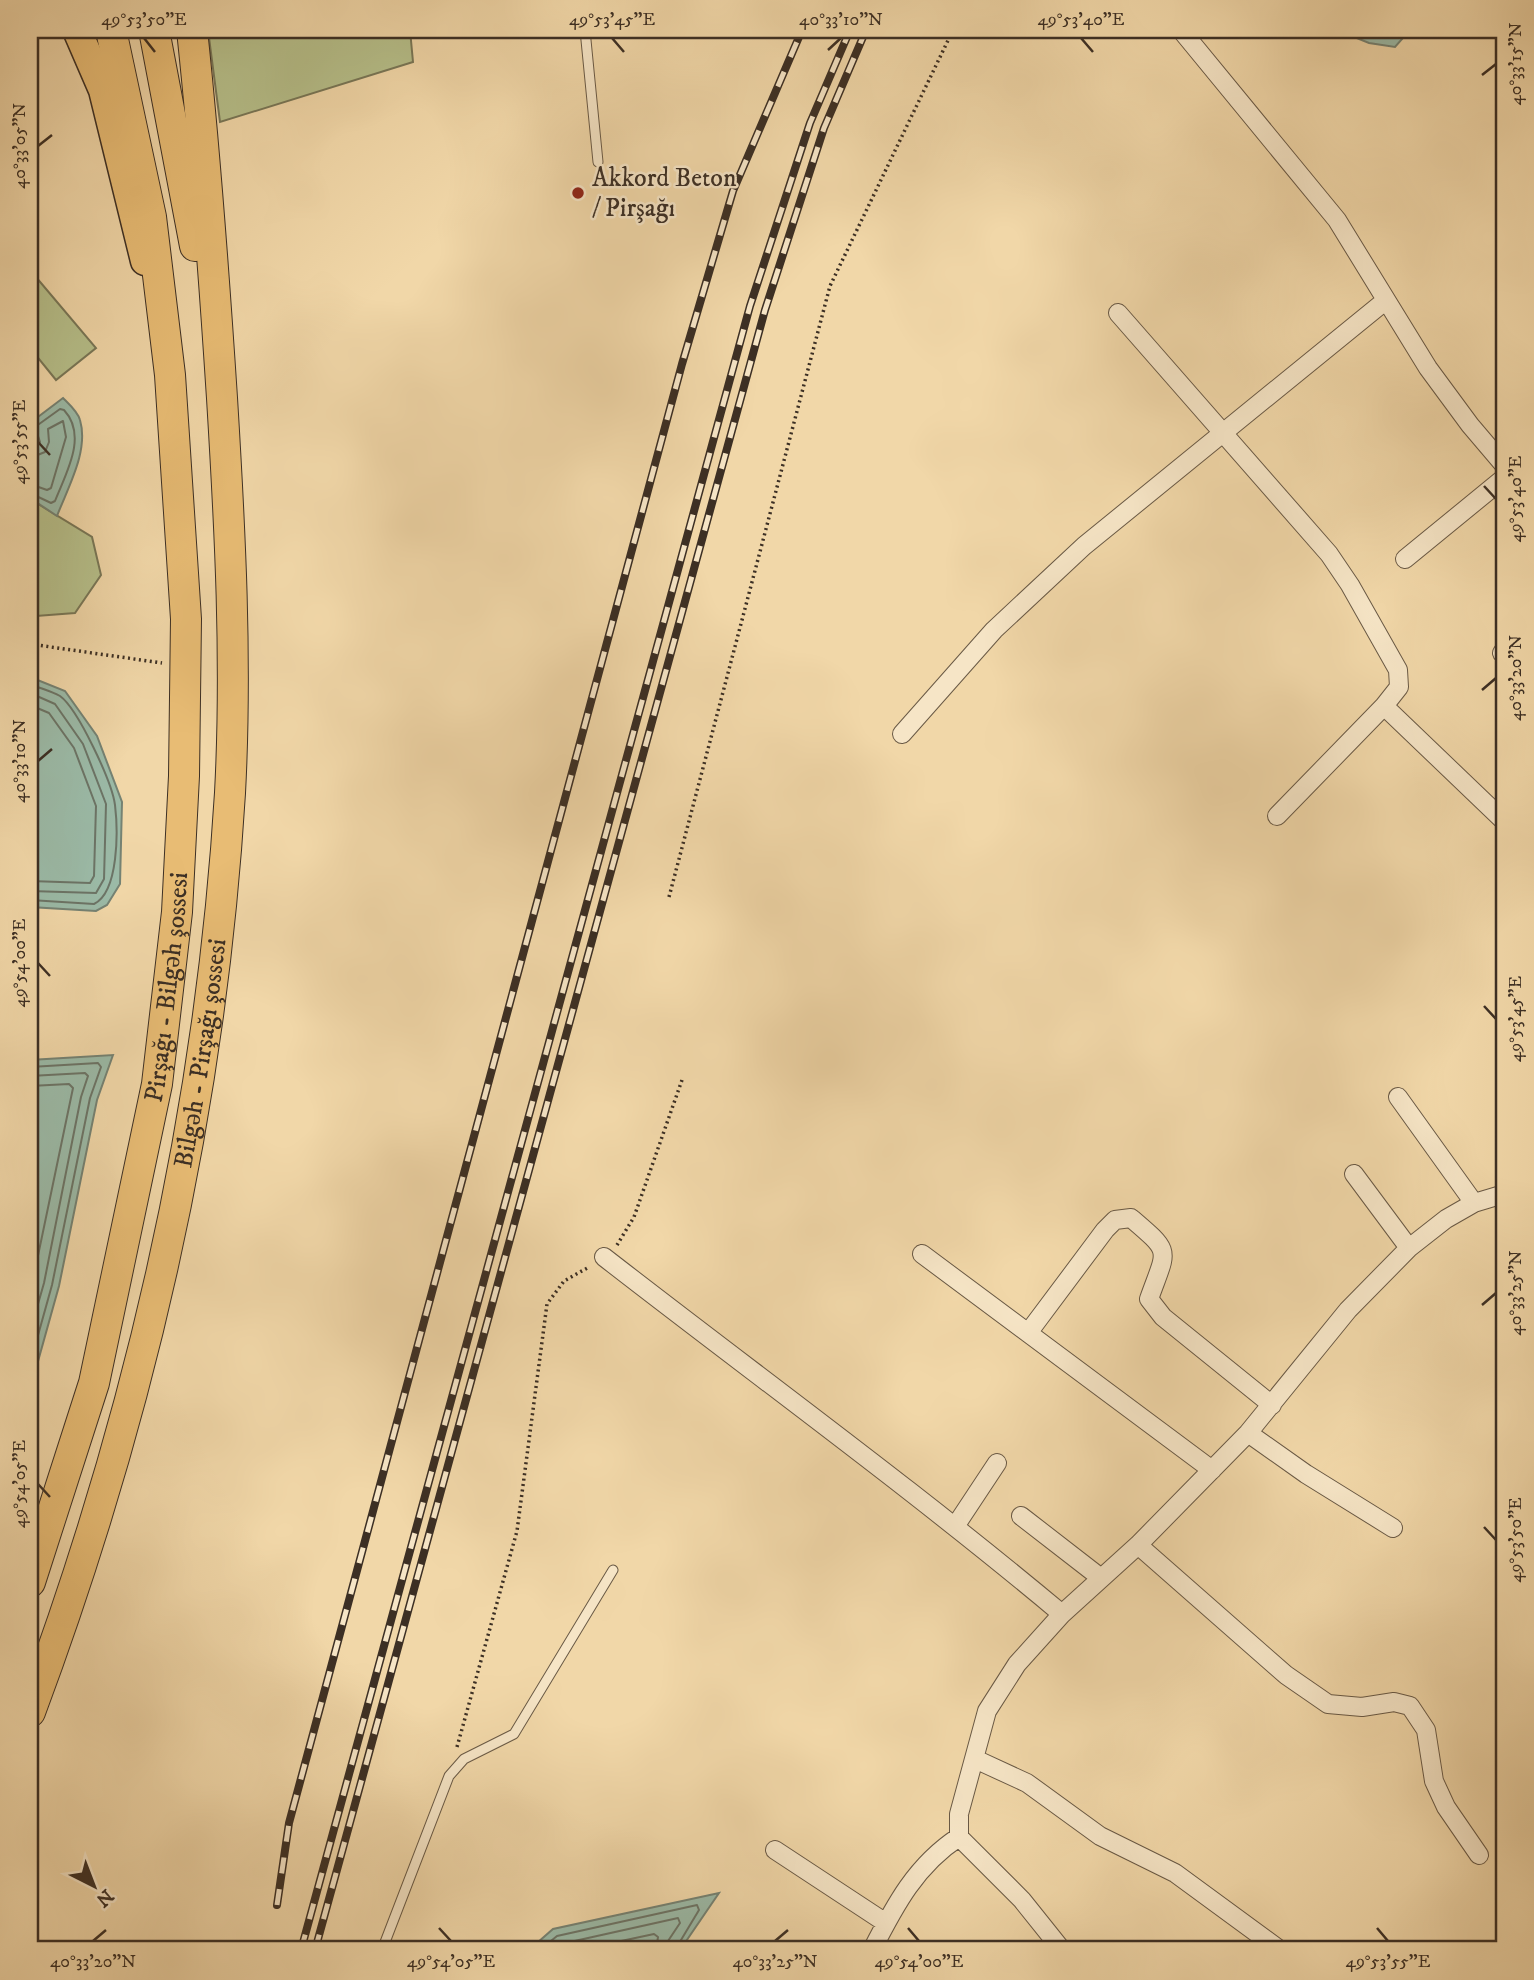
<svg xmlns="http://www.w3.org/2000/svg" width="1534" height="1980" viewBox="0 0 1534 1980" font-family="'IM FELL DW Pica',serif">
<style>
.green{fill:#b6bf8a;stroke:#797757;stroke-width:2}
.water{fill:#9bbaa7;stroke:#758273;stroke-width:2}
.lines{fill:none;stroke-linecap:round;stroke-linejoin:round}
.shore{stroke:#6c7466;stroke-width:2}
.service-casing{stroke:#695945;stroke-width:11}
.minor-casing{stroke:#695945;stroke-width:20}
.primary-casing{stroke:#3c2f24;stroke-width:31}
.trunk-casing{stroke:#3c2f24;stroke-width:32}
.path{stroke:#3c2f24;stroke-width:3.5;stroke-dasharray:2 3.5;stroke-linecap:butt}
.service{stroke:#f6e5c6;stroke-width:9}
.minor{stroke:#f6e5c6;stroke-width:18}
.primary{stroke:#e8bc74;stroke-width:28}
.trunk{stroke:#e8bc74;stroke-width:30}
.rail-casing{stroke:#3c2f24;stroke-width:8}
.rail{stroke:#f6e5c6;stroke-width:5;stroke-dasharray:16;stroke-linecap:butt}
.ticks{fill:none;stroke:#3c2f24;stroke-width:2.5}
.poi-dot{fill:#8f2418;stroke:#f6e5c6;stroke-width:2.5}
.labels{text-anchor:middle;dominant-baseline:central;stroke-width:5;stroke-linejoin:round;paint-order:stroke}
.poi-label{font-size:26px;fill:#3c2f24;stroke:#f6e5c6;text-anchor:start}
.street-label{font-size:26px;fill:#3c2f24;stroke:#f6e5c6}
.neatline{fill:none;stroke:#3c2f24;stroke-width:2.5}
.ticks-label{font-size:18px;text-anchor:middle;fill:#3c2f24}
</style>
<rect width="100%" height="100%" fill="#f1d7a8"/>
<filter id="stains"><feTurbulence type="fractalNoise" baseFrequency=".00286" numOctaves="4"/><feColorMatrix values="0 0 0 0 .2 0 0 0 0 .09 0 0 0 0 .02 0 0 0 .5 -.17"/></filter>
<radialGradient id="worn" r=".72"><stop offset=".6" stop-color="#630" stop-opacity="0"/><stop offset="1" stop-color="#630" stop-opacity=".3"/></radialGradient>
<!-- green -->
<path class="green" d="M208,30h202l3,32 -193,60z
M30,270l66,78 -40,32 -26,-32z
M30,499l62,38 9,38 -26,38 -39,3 -6,-2z"/>
<!-- water -->
<path class="water" d="M1337,30h73l-15,17 -26,-4z
M63,398c6,6 15,14 17,22 9,31 -12,67 -23,96l-27,-18v-52l4,-6 -4,-3v-14z
M30,677l35,14 32,45 25,66 -2,82 -13,21 -11,6 -66,-4z
M113,1055l-16,45 -38,186 -29,104v-330z
M719,1893l-39,57h-151l24,-21z"/>
<g class="lines">
<!-- shore -->
<path class="shore" d="M30,450l6,-2 4,-6 -5,-15 25,-18 4,1c24,26 2,63 -9,91l-4,2 -21,-10
M30,458l15,-6 4,-10 -1,-13 15,-8 3,16 -15,51 -4,2 -17,-6
M30,684c9,4 21,7 30,12 18,13 52,86 55,109 3,25 4,87 -21,99l-64,-4
M30,693l25,11 28,40 23,60 -2,75 -8,14 -66,-2
M30,705l19,8 25,35 22,58 -2,70 -4,7 -60,-2
M30,1067l68,-4 3,4 -11,31 -38,187 -22,79
M30,1076l55,-3 3,3 -7,21 -37,186 -14,49
M30,1086l39,-2 4,4 -43,206
M540,1950l17,-14 140,-31 2,5 -24,40
M553,1950l8,-6 117,-26 2,5 -12,18 -2,9
M579,1950l75,-16 4,3 -2,13"/>
<!-- service casing -->
<g class="service-casing">
<path id="service" d="M585,30l13,132
M382,1950l67,-174 15,-17 50,-25 99,-164"/>
</g>
<!-- minor casing -->
<g class="minor-casing">
<path id="minor" d="M1181,30l156,190 91,148 42,57 34,40
M1118,313l211,241 21,31 48,85 1,17 -15,19 120,115
M1405,559l99,-81
M1502,653l2,-3
M902,734l92,-104 90,-84 301,-245
M1277,816l107,-110
M1398,1097l76,106
M1354,1174l55,74
M922,1254l290,216
M604,1257c153,119 310,233 458,357
M1028,1333l77,-103 10,-10 16,-2c42,36 36,30 18,81l14,18 109,88
M1248,1433l58,41 87,54
M1021,1516l80,62
M956,1525l41,-62
M1138,1545l148,130 42,29 34,3 32,-5 16,4 16,24 8,51 12,26 33,48
M975,1759l52,24 73,53 75,37 105,77
M775,1850l111,73
M872,1950c23,-45 44,-85 87,-113
M1062,1950l-40,-50 -63,-63v-23l28,-103 30,-47 45,-50 76,-69 110,-112 100,-123 61,-62 37,-29 28,-16 30,-9"/>
</g>
<!-- primary casing -->
<g class="primary-casing">
<path id="primary" d="M77,30l26,60 42,171"/>
</g>
<!-- trunk casing -->
<g class="trunk-casing">
<g id="trunk">
<path d="M154,30l41,216"/>
<path id="s1" d="M30,1582l64,-199 63,-299 20,-172 7,-136 2,-157 -16,-244 -19,-158 -40,-187"/>
<path id="s2" d="M30,1712c110,-295 181,-605 200,-919 7,-132 0,-264 -8,-395 -8,-123 -17,-246 -30,-368"/>
</g>
</g>
<!-- path -->
<path class="path" d="M30,644l132,19
M669,897l161,-611 123,-256
M617,1245l17,-28 48,-137
M457,1747l60,-216 30,-227 17,-23 25,-14"/>
<!-- service -->
<use href="#service" class="service"/>
<!-- minor -->
<use href="#minor" class="minor"/>
<!-- primary -->
<use href="#primary" class="primary"/>
<!-- trunk -->
<use href="#trunk" class="trunk"/>
<!-- rail casing -->
<g class="rail-casing">
<path id="rail" d="M277,1905l12,-82 393,-1459 51,-173 69,-161
M301,1950l449,-1644 60,-183 40,-93
M315,1950l450,-1640 59,-182 42,-98"/>
</g>
<!-- rail -->
<use href="#rail" class="rail"/>
</g>
<!-- ticks -->
<path class="ticks" d="M144,38l11,14M612,38l12,14M1081,38l12,14M828,50l13,-12M1482,75l14,-11M38,146l14,-11M38,442l12,13M1484,486l12,13M1482,690l14,-12M38,761l14,-12M38,963l12,13M1484,1006l12,13M1482,1305l14,-12M38,1484l12,13M1484,1527l12,13M439,1928l12,13M908,1928l11,13M1377,1928l11,13M93,1941l13,-11M775,1941l13,-11"/>
<!-- markers -->
<circle class="poi-dot" cx="578" cy="193" r="7"/>
<g class="labels">
<!-- poi labels -->
<g class="poi-label">
<text x="592" y="178">Akkord Beton<tspan x="592" dy="30">/ Pirşağı</tspan></text>
</g>
<!-- street labels -->
<g class="street-label">
<text stroke="none"><textPath href="#s1" startOffset="612">Pirşağı - Bilgəh şossesi</textPath></text>
<text stroke="none"><textPath href="#s2" startOffset="682">Bilgəh - Pirşağı şossesi</textPath></text>
</g>
</g>
<!-- margin -->
<rect width="1534" height="1980" fill="none" stroke="#f1d7a8" stroke-width="77"/>
<!-- north arrow -->
<g transform="translate(94 1886) rotate(138)" stroke="#f6e5c6" stroke-width="5" paint-order="stroke">
<path d="M0-5L12 26L0 18L-12 26Z" fill="#3c2f24"/>
<text y="-10" font-size="19" font-weight="bold" text-anchor="middle" fill="#3c2f24">N</text>
</g>
<rect x="38" y="38" width="1458" height="1903" class="neatline"/>
<g class="ticks-label">
<text x="144" y="25">49°53'50"E</text>
<text x="612" y="25">49°53'45"E</text>
<text x="841" y="25">40°33'10"N</text>
<text x="1081" y="25">49°53'40"E</text>
<text transform="translate(1515 64) rotate(-90)" y="6">40°33'15"N</text>
<text transform="translate(19 146) rotate(-90)" y="6">40°33'05"N</text>
<text transform="translate(19 442) rotate(-90)" y="6">49°53'55"E</text>
<text transform="translate(1515 499) rotate(-90)" y="6">49°53'40"E</text>
<text transform="translate(1515 678) rotate(-90)" y="6">40°33'20"N</text>
<text transform="translate(19 761) rotate(-90)" y="6">40°33'10"N</text>
<text transform="translate(19 963) rotate(-90)" y="6">49°54'00"E</text>
<text transform="translate(1515 1019) rotate(-90)" y="6">49°53'45"E</text>
<text transform="translate(1515 1293) rotate(-90)" y="6">40°33'25"N</text>
<text transform="translate(19 1484) rotate(-90)" y="6">49°54'05"E</text>
<text transform="translate(1515 1540) rotate(-90)" y="6">49°53'50"E</text>
<text x="93" y="1967">40°33'20"N</text>
<text x="451" y="1967">49°54'05"E</text>
<text x="775" y="1967">40°33'25"N</text>
<text x="919" y="1967">49°54'00"E</text>
<text x="1388" y="1967">49°53'55"E</text>
</g>
<rect width="100%" height="100%" filter="url(#stains)"/>
<rect width="100%" height="100%" fill="url(#worn)"/>
</svg>
